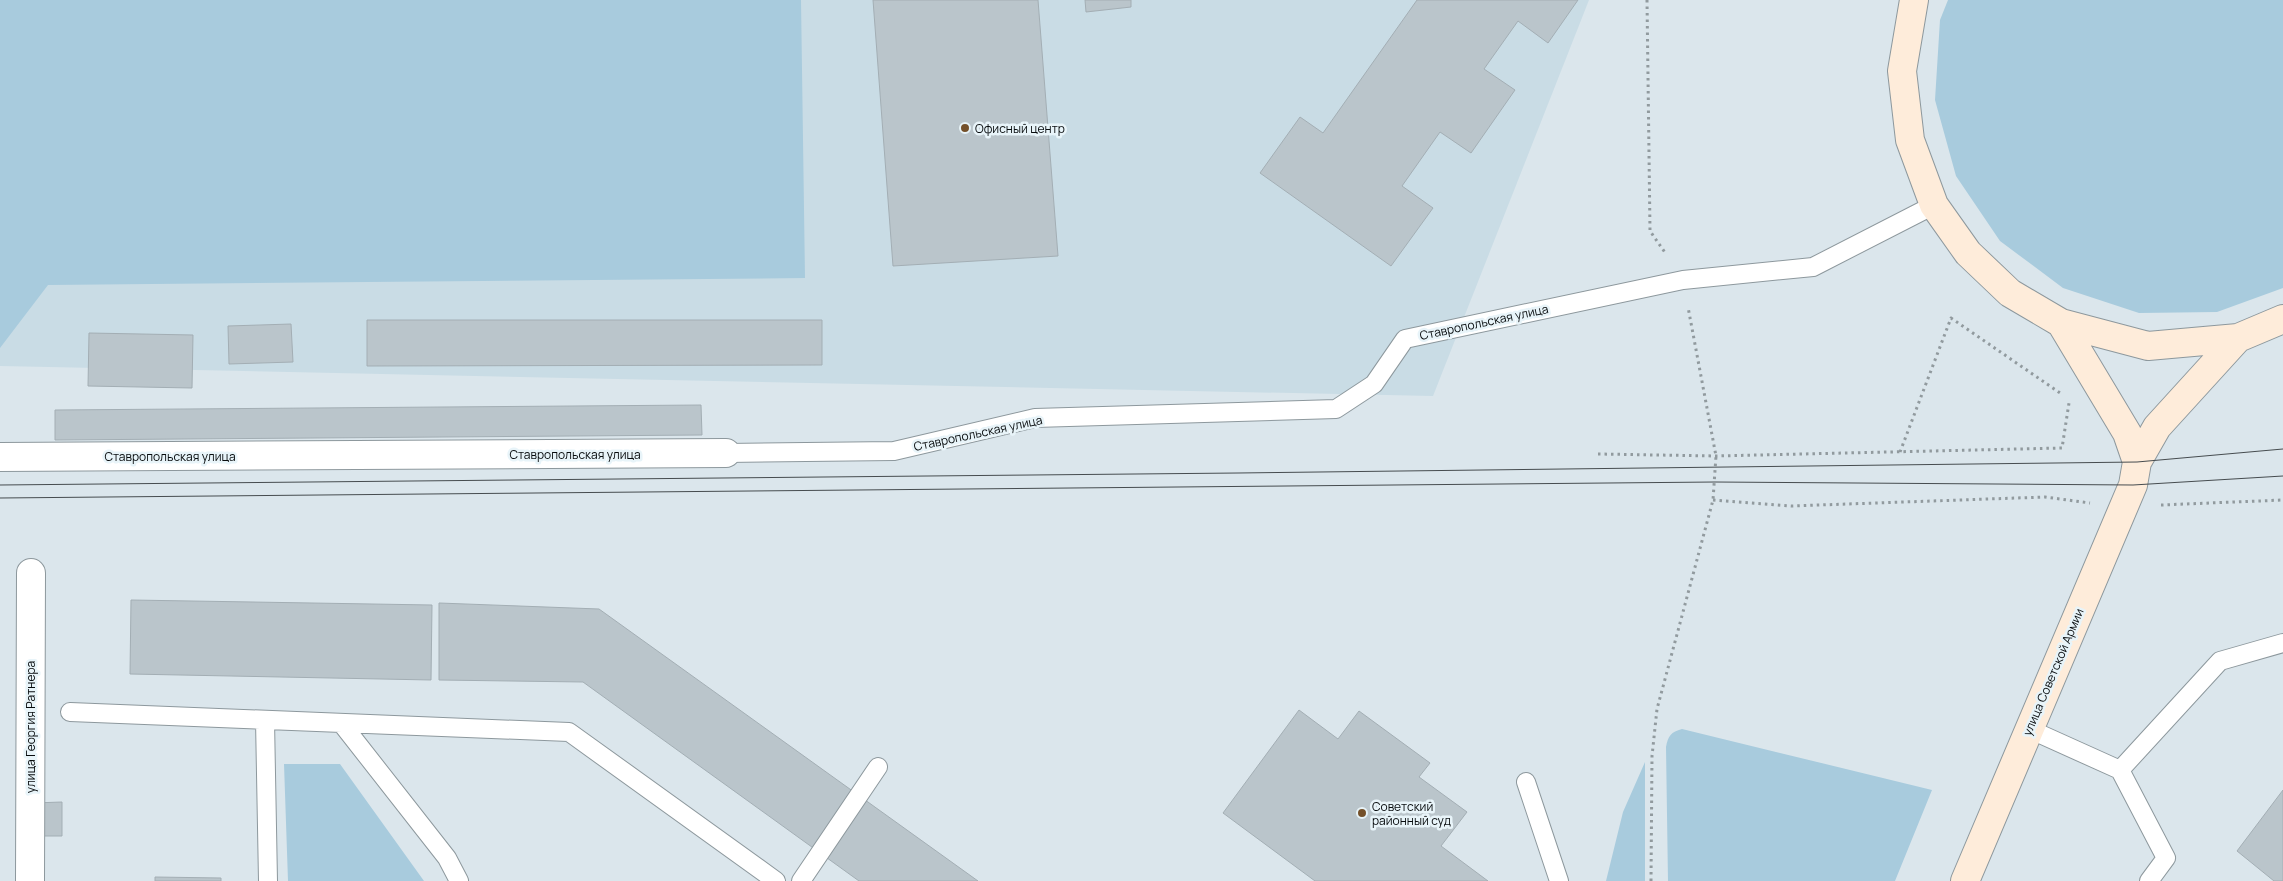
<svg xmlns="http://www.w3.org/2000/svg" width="2283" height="881" viewBox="0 0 2283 881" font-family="Manrope,sans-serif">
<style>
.built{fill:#c9dce5}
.green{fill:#a8cbdd}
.building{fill:#bac5cb;stroke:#a3aeb4}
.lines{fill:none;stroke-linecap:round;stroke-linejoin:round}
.service-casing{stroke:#8d989d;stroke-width:20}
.minor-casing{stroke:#8d989d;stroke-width:30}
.secondary-casing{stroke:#8d989d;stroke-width:30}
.path{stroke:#919a9e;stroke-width:3;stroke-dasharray:2.5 4;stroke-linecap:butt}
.service{stroke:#fff;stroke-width:18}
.minor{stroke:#fff;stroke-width:28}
.secondary{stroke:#feecda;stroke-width:28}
.tram{stroke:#464c4f;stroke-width:1}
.poi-dot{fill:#74502a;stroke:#e8f4f9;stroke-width:2}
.labels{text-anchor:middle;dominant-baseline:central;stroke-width:5;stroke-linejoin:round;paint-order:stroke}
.poi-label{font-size:12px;fill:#080c0e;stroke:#e8f4f9;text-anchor:start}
.street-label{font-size:12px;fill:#080c0e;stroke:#e8f4f9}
</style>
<rect width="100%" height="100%" fill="#dbe6ec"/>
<!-- built -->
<path class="built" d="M0,0h1589l-156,396 -1433,-30z"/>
<!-- green -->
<path class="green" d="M0,0h801l4,278 -757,7 -48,63z
M1948,0h335v288l-66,24 -78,1 -76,-25 -63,-47 -44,-65 -21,-76 5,-80z
M1682,729l250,61 -37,91h-227l-2,-134c2,-11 5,-15 16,-18z
M1645,762v119h-39l17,-69z
M284,764h56l84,117h-136z"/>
<!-- building -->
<path class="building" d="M873,0h165l20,256 -165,10z
M1085,0h46v7l-45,5z
M1417,0h161l-30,43 -30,-22 -34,48 31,21 -44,63 -31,-21 -38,54 31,22 -42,58 -131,-93 40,-56 23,16z
M367,320h455v45l-455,1z
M291,324l2,38 -64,2 -1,-38z
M89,333l104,2 -1,53 -104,-2z
M701,405l1,30 -647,5v-30z
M131,600l301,5 -1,75 -301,-6z
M439,603l160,6 379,272h-119l-276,-199 -144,-2z
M1299,710l39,29 21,-28 71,52 -11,14 48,35 -26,34 47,35h-173l-92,-68z
M2283,790v91h-9l-37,-30z
M62,802v34h-29v-33z
M155,877l66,1v3h-66z"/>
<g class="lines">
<!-- service casing -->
<g class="service-casing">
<path id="service" d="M726,453l168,-2 141,-33 301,-9 38,-25 31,-45 278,-59 130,-13 121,-62
M70,712l499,20 207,149
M265,720l3,161
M342,724l105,134 12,23
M2029,729l91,41
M1526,782l33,99
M801,881l77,-114
M2149,881l17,-23 -46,-88 100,-109 63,-18"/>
</g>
<!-- minor casing -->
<g class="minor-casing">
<path id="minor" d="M0,457l726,-4
M30,881l1,-308"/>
</g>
<!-- secondary casing -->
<g class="secondary-casing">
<path id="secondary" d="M1914,0l-12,71 8,69 24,65 34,48 42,40 51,30 87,23 90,-8 45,-19
M2061,323l66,110 10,29
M1965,881l168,-396 4,-23 20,-35 81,-89"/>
</g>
<!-- path -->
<path class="path" d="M1647,0l3,231 16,23
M1900,452l51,-134 112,77
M1598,454l118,2 346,-8 7,-45
M1713,500l78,6 254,-9 45,6
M2161,505l122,-5
M1651,881l1,-125 5,-47 56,-209 3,-44 -28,-149"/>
<!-- service -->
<use href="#service" class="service"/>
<!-- minor -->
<use href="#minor" class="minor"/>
<!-- secondary -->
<use href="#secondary" class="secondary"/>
<!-- tram -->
<path class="tram" d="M0,485l1238,-12 899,-11 146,-13
M0,498l1715,-16 418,3 150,-9"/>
</g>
<!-- markers -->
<g class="poi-dot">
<circle cx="965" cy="128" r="5"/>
<circle cx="1362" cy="813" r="5"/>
</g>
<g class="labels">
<!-- poi labels -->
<g class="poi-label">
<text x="975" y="128">Офисный центр</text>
<text x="1372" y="806">Советский<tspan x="1372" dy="14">районный суд</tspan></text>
</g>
<!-- street labels -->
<g class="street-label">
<text transform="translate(1484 322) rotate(-12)">Ставропольская улица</text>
<text transform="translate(978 433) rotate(-12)">Ставропольская улица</text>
<text x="575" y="454">Ставропольская улица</text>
<text x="170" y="456">Ставропольская улица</text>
<text transform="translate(2053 672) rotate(-67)">улица Советской Армии</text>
<text transform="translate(30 727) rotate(-90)">улица Георгия Ратнера</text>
</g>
</g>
</svg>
